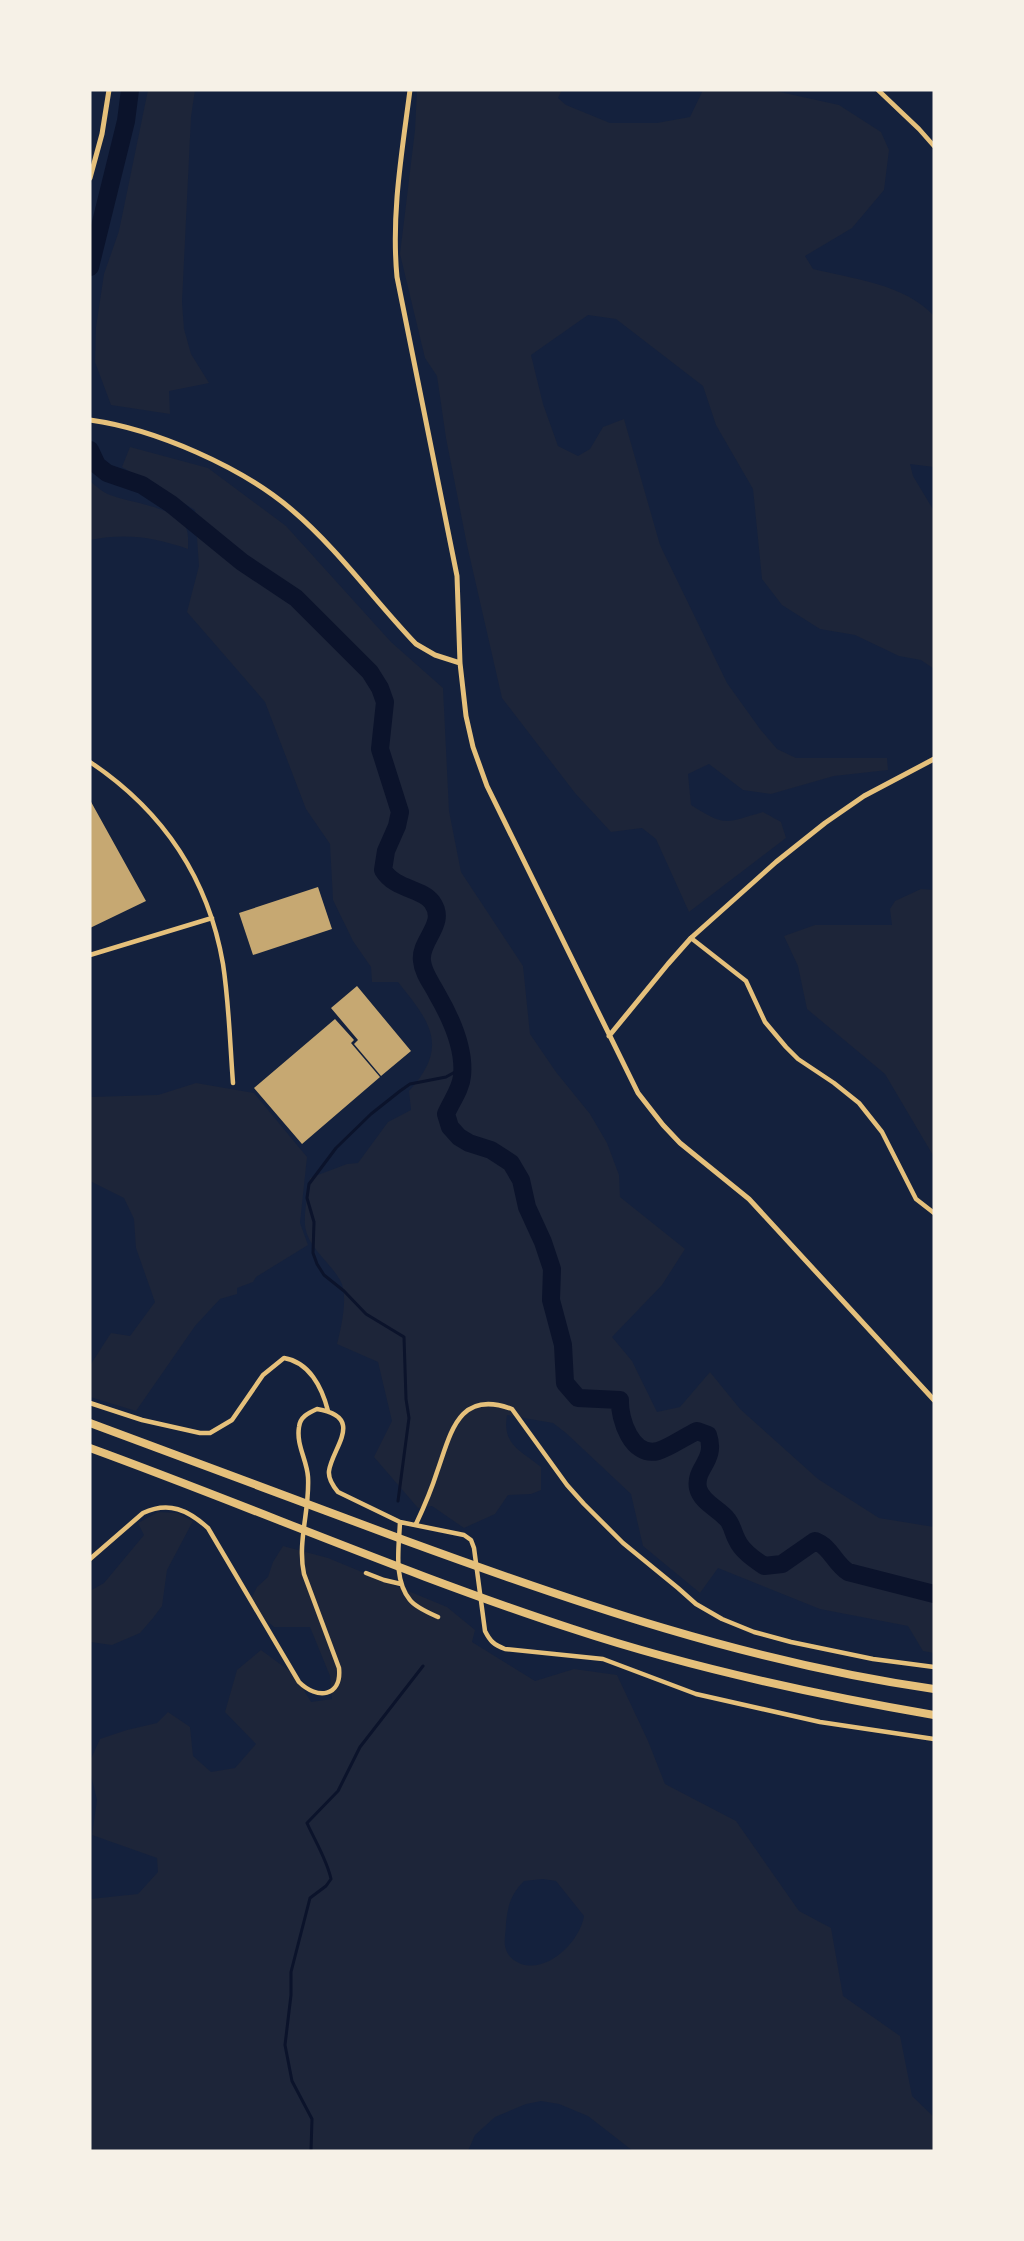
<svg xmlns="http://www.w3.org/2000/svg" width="1024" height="2241" viewBox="0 0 1024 2241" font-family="Manrope,sans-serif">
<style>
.green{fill:#1d2539;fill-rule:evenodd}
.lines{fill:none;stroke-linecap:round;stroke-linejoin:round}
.stream{stroke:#0b132b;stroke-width:3}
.river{stroke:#0b132b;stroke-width:18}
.building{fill:#c6a872}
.minor{stroke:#e5c07b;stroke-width:4.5}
.tertiary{stroke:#e5c07b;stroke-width:5}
.motorway{stroke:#e5c07b;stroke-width:8}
</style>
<rect width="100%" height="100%" fill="#14213d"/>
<!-- green -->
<path class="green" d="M148,90h47l-4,27 -9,185 2,27 7,25 18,29 -40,8 1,23 -59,-9 -16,-43 1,-35 8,-53 15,-43z
M417,90h145l-4,8 8,7 44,18h47l33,-6 13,-27h68l68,15 42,27 8,18 -5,40 -32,38 -47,28 8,13c40,10 92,15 121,47v151l-24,-3 3,12 21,35v158l-13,-9 -22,-4 -44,-21 -35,-6 -38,-24 -20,-26 -9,-90 -37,-64 -13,-39 -87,-67 -28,-4 -57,40 12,49 15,42 20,10 12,-7 13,-22 21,-8 36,126 67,138 33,46 17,20 19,9h91l1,12 -54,6 -63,18 -28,-4 -34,-26 -21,10 3,31c35,22 34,18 72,7l18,10 5,16 -97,74 -33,-73 -14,-11 -31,4 -36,-39 -73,-95 -35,-153 -21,-107 -9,-62 -12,-18 -25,-104 15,-124z
M130,447l78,21 78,58 105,116 52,46 6,123 12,61 62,94 7,68 26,38 34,42 17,29 12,32 1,22 65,52 -23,36 -50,52 20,24 25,51 23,-5 30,-35 30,37 78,70 61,39 55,9v126l-11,-2 -15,-25 -88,-17 -102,-41 -18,25 -57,-47 -12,-52 -65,-61 -13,-10 -46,-8c-5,30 13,35 34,52v23l-10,4 -23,1 -13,19 -31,14 -32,-22 -14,2 -44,-51 18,-36 -14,-59 -41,-18c4,-16 12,-49 3,-64 -10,-18 -33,-33 -35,-55 -1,-15 3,-32 5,-47l37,-14 11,-1 30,-41 23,-12 -2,-19c41,-45 21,-69 -11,-109h-26l-1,-15 -18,-26 -20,-41 -3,-56 -24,-35 -41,-107 -78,-90 12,-46 -4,-56 -73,-43z
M90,481c6,5 12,11 20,14 20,8 62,11 75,31 4,6 3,16 3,23 -35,-12 -62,-16 -98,-9z
M921,889l13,1v267l-49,-83 -78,-65 -9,-43 -14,-30 31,-11h77l-2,-16 5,-8z
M196,1083l58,10 53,64 -7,66 8,22 -52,32 -3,5 -16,6v6l-17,5 -25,27 -59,85 -46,-14 1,-33 20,-31 19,3 25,-34 -19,-54 -2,-29 -10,-21 -34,-17v-84l68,-2z
M158,1512l19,1 16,8 -26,49 -5,36 -9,12 -13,15 -28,12 -22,-3v-51l14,-8 40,-48 -6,-12z
M283,1546l45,12 119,49 28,23 -3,12 63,39 39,-12 43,6 31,66 17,43 71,37 63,90 32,17 12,68 57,40 12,60 22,21v34h-301l-45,-35 -29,-12 -18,-3 -15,3 -31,13 -20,18 -7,16h-378v-252l48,-5 20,-22 -1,-14 -65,-23 5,-35 -7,-29v-10l10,-22 27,-9 30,-7 11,-11 22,15 3,29 18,16 24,-4 21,-24 -31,-32 12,-42 24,-20 34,25 16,27 21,-3 -2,-23 -20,-49h-36l-13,-11 -10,-17 6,-12 11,-10 5,-15zM543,1879l13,2 28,35c-4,26 -38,59 -65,47 -7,-3 -12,-8 -14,-17 -1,-7 1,-16 1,-23 2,-18 5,-29 18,-42z"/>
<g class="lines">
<!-- stream -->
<path class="stream" d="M398,1501l11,-83 -3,-19 -2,-62 -38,-23 -22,-23 -20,-16 -7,-11 -4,-11 1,-31 -7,-24 2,-14 27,-36 35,-34 29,-23 10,-7 36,-7 16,-9
M311,2151l1,-32 -20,-38 -7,-36 6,-50v-23l19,-74 16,-12 5,-7c-4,-19 -16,-38 -24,-56l31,-32 22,-44 63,-81"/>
<!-- river -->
<path class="river" d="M90,267l36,-146 4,-31
M90,450l7,15 10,8 35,12 29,19 71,58 54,36 74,74 10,16 5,14 -5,47 20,63 -3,14 -11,25 -3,19c12,20 39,18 49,32 16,22 -13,38 -10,59 1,12 10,23 15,33 14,24 28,54 25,82 -1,13 -11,26 -16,38l4,13 9,10 10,6 22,7 20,13 10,17 6,27 16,35 9,27 -1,31 12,45 2,38 13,15 42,2c-1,19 12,58 38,51 11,-3 28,-15 39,-20l11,4c9,26 -14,33 -10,53 3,14 21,21 29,31 5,5 6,14 10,21 5,11 17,19 27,26l18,-2 33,-23c16,6 19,22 33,31l86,22"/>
</g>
<!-- building -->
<path class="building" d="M90,800l56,101 -56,27z
M318,887l14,42 -79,26 -14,-42z
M357,986l54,65 -30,25 -27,-32 4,-4 -27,-32z
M335,1019l19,21 -3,3 29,34 -78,67 -48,-56z"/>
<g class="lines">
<!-- minor -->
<path class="minor" d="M878,90l41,39 15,17
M90,762c73,49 118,115 133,202 6,39 7,80 10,119
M691,938l55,43 19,41 21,25 12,12 36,24 25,20 23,29 34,67 18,14
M90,955l122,-37
M90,1403l52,17 58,13h10l22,-13 31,-45 21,-17c25,4 38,29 44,53
M400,1522c-1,25 -7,57 10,78 5,7 19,13 28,17
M416,1524c8,-17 15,-33 21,-52 14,-39 21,-83 75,-63l55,76 17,19 39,39 55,45 18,16 26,15 32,13 37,10 82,17 61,8
M90,1559l53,-46c26,-12 45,-3 65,15l91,154c18,18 43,15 40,-14l-35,-94c-7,-32 6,-64 4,-97 -1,-17 -12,-32 -9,-50 1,-10 9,-14 18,-18 49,8 15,39 12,62 -1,8 4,15 9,21l62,30 64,13 7,5 3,8 11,83c5,10 9,14 20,18l98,10 93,35 124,28 114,17
M366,1573l18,7 17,4"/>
<!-- tertiary -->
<path class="tertiary" d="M410,90c-8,62 -19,124 -13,187l60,299 3,87 6,53 7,31 14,39 151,307 25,32 17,18 69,56 185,201
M90,178l12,-44 7,-44
M90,420c65,9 152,47 202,90 46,39 82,90 124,134l19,11 25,8
M609,1036l59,-72 23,-26 85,-76 49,-39 39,-27 70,-37"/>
<!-- motorway -->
<path class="motorway" d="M90,1423c104,39 209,78 314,117 172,63 347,123 530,149
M90,1448c162,59 320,128 483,181 118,39 239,65 361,86"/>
</g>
<!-- border -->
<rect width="1024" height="2241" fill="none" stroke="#f6f1e7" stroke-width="183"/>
</svg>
